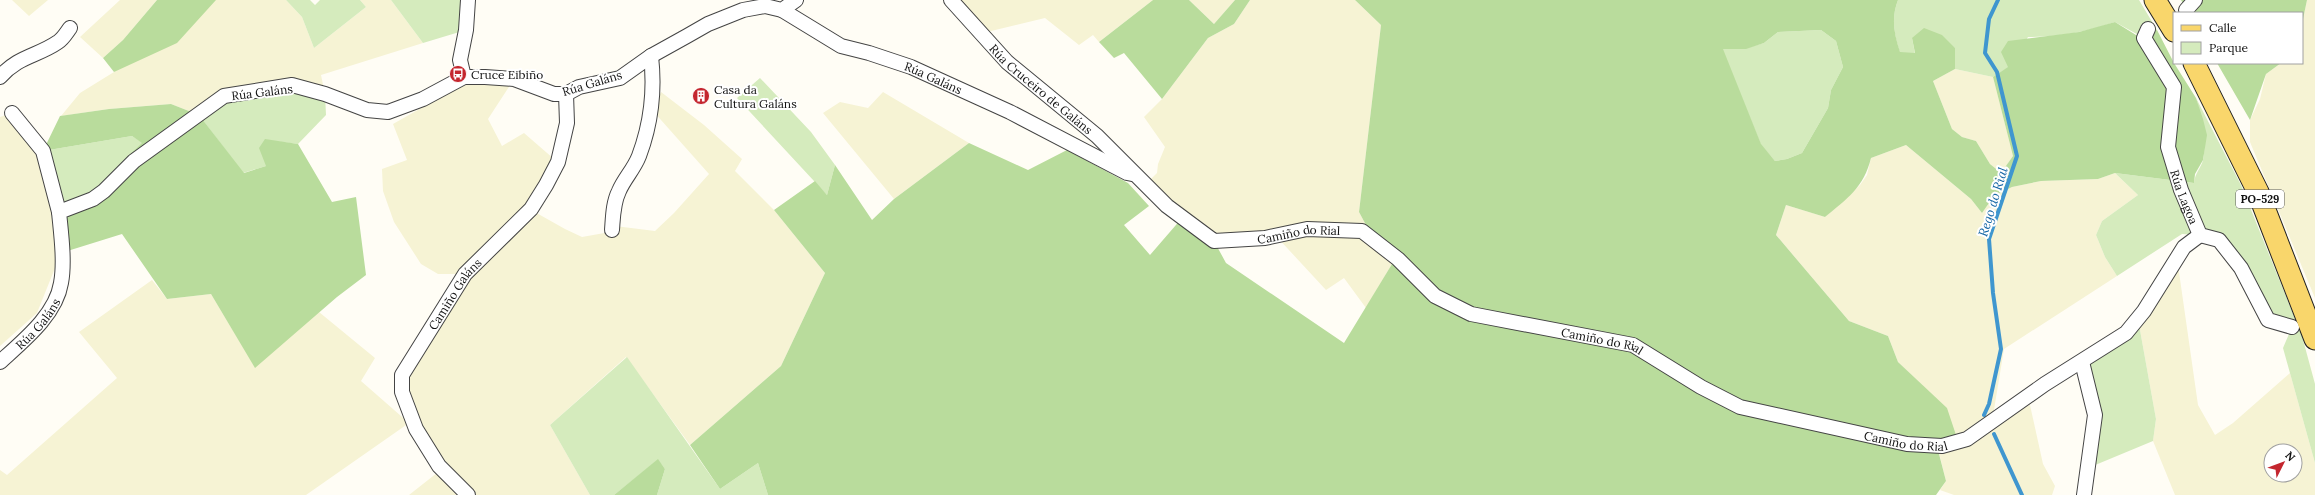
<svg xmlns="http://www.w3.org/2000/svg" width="2315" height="495" viewBox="0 0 2315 495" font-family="Lora,serif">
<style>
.farmland{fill:#f6f3d4;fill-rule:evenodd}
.green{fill:#d5ebbd}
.forest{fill:#b9dc9c;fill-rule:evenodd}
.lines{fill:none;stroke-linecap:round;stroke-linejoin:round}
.stream{stroke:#3f96cf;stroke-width:4}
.street-casing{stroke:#444;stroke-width:16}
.primary-casing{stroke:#222;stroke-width:23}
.street{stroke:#fff;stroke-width:14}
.primary{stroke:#f9d66b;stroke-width:21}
.labels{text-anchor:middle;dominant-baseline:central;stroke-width:4;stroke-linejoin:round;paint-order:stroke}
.shield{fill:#fff;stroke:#585858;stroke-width:1}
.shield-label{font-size:11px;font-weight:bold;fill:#111}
.poi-label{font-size:12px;fill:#111;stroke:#fff;text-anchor:start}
.street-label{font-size:12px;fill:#111;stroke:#fff}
.water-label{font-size:13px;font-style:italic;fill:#1768a6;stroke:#fff}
</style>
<rect width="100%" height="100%" fill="#fffdf5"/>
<!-- farmland -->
<path class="farmland" d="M12,0h36l-19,16z
M120,0h37l-34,40 -20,18 -23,-21z
M215,0h71l16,17 12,31 52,-41 -6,-7h31l32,43 -102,32 4,19 -126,21 -28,-11 -62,5 -48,7 19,-23 34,-21z
M953,0h200l-54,42 -6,-7 -14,10 -34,-27 -58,14z
M1189,0h46l-21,24z
M1250,0h105l26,25 -22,187 7,13 -4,7 30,32 -26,44 -22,-30 -18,12 -50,-54 -62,5 -65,-60 8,-8 1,-9 7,-17 -21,-30 18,-18 46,-61 26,-14z
M2307,0h8v298l-65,-156v-22l10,-21 6,-25 15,-11h21v-39z
M1955,69l38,8 20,79 -12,18 -11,-10 -14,-23 -14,-4 -10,-8 -19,-48z
M464,77l50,2 -26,40 14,27 22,-13 30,26 -21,52 32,18 17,8 28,-5 5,-6 40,5 19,-18 35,-39 -56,-63 8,-19 43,33 38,34 -7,12 39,39 51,63 -44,93 -91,79 -64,-88 -76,68 40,70h-181l33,-26 -26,-40 -14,-54 63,-101h-27l-17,-10 -27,-42 -11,-31 -1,-22 25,-9 -14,-36 69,-39z
M883,92l86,51 -75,56 -71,-86 17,-11 28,6z
M12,113l31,38 18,102 -24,60 -37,33v-229z
M1906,145l65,54 11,14 12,-17 18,-9 29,-6 57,-2 17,-6 23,22 -36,26 -6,14 9,22 12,19 -113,73 -12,73 38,-17 13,59 12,22 -3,9h-98l-14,-5 6,-9 -24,-96 -24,-23 -10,-26 -39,-15 -73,-86 10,-30 39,12 35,-32 7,-10 4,-17z
M2177,258l21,147 17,30 18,-12 57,-50 25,90v32h-140l-22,-54 3,-22 -18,-100zM2271,451h24v24h-24z
M152,280l15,19 44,-5 44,73 64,-55 56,46 -14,23 48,42 -103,72h-306v-25l7,5 110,-97 -38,-46z"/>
<!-- green -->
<path class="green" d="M286,0h24l5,5 5,-5h40l6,7 -52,41 -12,-31z
M391,0h77l-2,30 -43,13z
M1898,0h241l18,30 -13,8 -29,-16c-28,10 -57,15 -87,15l-19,30 -16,10 -38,-8v-21l-43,-10 3,16 -15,-1c-6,-19 -9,-35 -2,-53z
M1821,30l15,11 7,26 -12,23 -3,18 -26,45 -15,6 -12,2 -14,-16 -39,-96h21l21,-6 14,-11z
M760,78l51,54 24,33 -8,30 -90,-97z
M288,86l37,8 1,21 -28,29 -33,-4 1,26 -23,7 -44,-58 25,-19z
M2196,98l45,87 61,151 13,48v79l-32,-115 9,-21 -24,-7 -49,-80 -19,-5 -18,-1 -65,42 -12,-19 -9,-22 6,-14 36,-26 -23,-22 79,10c1,-10 7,-15 9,-23 4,-17 -2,-46 -7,-62z
M132,136l11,7 -29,27 -10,21 -45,21 -16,-61z
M2138,319l18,100 -3,22 -65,27 7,-53 -13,-53z
M627,357l93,132 38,-26 10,32h-111l8,-26 -7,-9 -44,35h-24l-40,-70z"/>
<!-- forest -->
<path class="forest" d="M157,0h59l-39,43 -63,29 -11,-14 20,-18z
M1153,0h36l25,24 21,-24h15l-16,24 -26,14 -46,61 -38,-46 -10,5 -15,-16z
M1355,0h543c-7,18 -4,34 2,52l15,1 -3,-15 12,-10 18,7 13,13v21l-22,12 19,48 10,8 14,4 14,23 11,9 12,-17 -20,-79 15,-10 -7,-15 7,-11 71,-9 36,-10 21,13 21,-5 17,33 22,35 7,21 4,16 -4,25 -8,14 -1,9 -79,-10 -17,6 -57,2 -29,6 -18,9 -12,17 -11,-14 -65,-54 -35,13c-7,29 -24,41 -46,59l-39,-12 -10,30 73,86 39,15 10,26 49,46 11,33 -19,13 7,27 -10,14h-1168l-10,-32 -38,26 -30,-44 91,-79 44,-93 -51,-63 41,-29 12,14 8,-30 37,55 22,-21 75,-56 59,27 39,-20 61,33 21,23 -25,19 26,30 32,-37 32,23 12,22 118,80 48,-79 -30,-33 4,-6 -7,-13 22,-187zM1821,30l15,11 7,26 -12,23 -3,18 -26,45 -15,6 -12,2 -14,-17 -38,-95h23l18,-6 14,-11z
M2181,0h126l-5,24v-11h-113z
M2217,63h64l-15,11 -16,46z
M171,104l28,11 45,58 22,-7 -7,-18 6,-9 33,5 34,58 24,-5 10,78 -29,22 -82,71 -44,-74 -44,5 -45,-65 -61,19 -2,-41 45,-21 10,-21 28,-27 -10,-7 -89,15 17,-35 49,-7z
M658,459l7,10 -8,26h-43z"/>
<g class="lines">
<!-- stream -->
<path class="stream" d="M1984,415l5,-11 12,-55 -8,-56 -4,-54 28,-83 -20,-84 -12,-19 4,-34 9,-19
M1994,434l28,61"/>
<!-- street casing -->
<g class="street-casing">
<g id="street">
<path id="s1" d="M951,0l56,62 90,74 70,70 47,35 51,-3 42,-9 55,2 36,28 37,37 36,18 162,31 68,42 39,20 167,37 35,2 25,-7 78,-55 81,-51 18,-22 40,-64 16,-12"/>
<path id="s2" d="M782,10l59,36 28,7 42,14 99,45 117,61 5,1"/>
<path d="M2186,10l9,-10"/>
<path id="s3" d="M2148,29l-4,9 30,49 -6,60 13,43 19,45 19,5 22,28 27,52 24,7"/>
<path d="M0,77c18,-21 38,-21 58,-35 5,-3 9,-10 12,-14"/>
<path d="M464,77l-4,-17 6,-30 2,-30"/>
<path d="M12,113l31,38 16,61"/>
<path d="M612,230c1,-13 1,-27 7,-39 5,-12 15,-22 20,-35 12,-32 16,-66 12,-100"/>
<path id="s4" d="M0,362c23,-21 56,-47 61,-79 4,-21 0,-50 -2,-71l34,-13 11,-8 30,-30 90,-65 68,-11 33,9 42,16 21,2 35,-13 41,-22h21l29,2 40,15h12l13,-7 41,-9 31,-22 36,-20 21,-12 35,-14 22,-4 17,4 14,-10"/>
<path d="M2082,362l13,53 -11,80"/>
<path id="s5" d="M468,495l-29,-29 -23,-37 -14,-37v-17l63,-101 66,-65 15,-24 12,-23 9,-39 -1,-29"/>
</g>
</g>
<!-- primary casing -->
<g class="primary-casing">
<path id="primary" d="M2155,0l19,31
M2194,63l64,129 57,147"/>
</g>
<!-- street -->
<use href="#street" class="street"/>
<!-- primary -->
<use href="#primary" class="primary"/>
</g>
<!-- icons -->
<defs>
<g id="bus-disc" transform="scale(0.9)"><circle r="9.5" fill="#c4262e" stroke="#fff"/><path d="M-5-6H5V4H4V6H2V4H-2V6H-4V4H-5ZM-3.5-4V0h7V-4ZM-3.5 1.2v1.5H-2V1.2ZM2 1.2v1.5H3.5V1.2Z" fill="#fff"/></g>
<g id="building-disc" transform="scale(0.9)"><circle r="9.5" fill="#c4262e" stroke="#fff"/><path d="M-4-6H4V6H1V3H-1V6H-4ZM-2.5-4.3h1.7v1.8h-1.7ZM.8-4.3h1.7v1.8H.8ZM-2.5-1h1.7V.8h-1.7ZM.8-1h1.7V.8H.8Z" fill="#fff"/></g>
</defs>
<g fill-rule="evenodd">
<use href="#bus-disc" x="458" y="74"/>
<use href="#building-disc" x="701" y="96"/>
</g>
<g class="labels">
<!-- shield labels -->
<rect class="shield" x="2236" y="190" width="48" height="18" rx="3"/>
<g class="shield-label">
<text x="2260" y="199">PO-529</text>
</g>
<!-- poi labels -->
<g class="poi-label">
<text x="471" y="74">Cruce Eibiño</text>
<text x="714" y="89">Casa da<tspan x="714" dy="14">Cultura Galáns</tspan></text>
</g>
<!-- street labels -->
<g class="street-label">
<text stroke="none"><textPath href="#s2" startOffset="167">Rúa Galáns</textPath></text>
<text transform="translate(592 83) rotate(-17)">Rúa Galáns</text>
<text stroke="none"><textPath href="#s1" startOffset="127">Rúa Cruceiro de Galáns</textPath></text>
<text transform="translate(262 92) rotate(-7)">Rúa Galáns</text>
<text stroke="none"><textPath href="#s3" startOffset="180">Rúa Lagoa</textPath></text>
<text stroke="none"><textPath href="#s1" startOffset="443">Camiño do Rial</textPath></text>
<text stroke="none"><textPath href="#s5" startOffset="238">Camiño Galáns</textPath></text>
<text stroke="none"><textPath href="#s4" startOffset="54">Rúa Galáns</textPath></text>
<text stroke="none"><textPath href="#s1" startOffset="779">Camiño do Rial</textPath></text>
<text stroke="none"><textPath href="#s1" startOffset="1103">Camiño do Rial</textPath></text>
</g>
<!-- water labels -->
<g class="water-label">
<text transform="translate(1993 202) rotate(-73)">Rego do Rial</text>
</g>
</g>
<!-- legend -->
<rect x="2173" y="12" width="130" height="52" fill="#ffffff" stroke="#a0a0a0"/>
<rect x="2181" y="25" width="20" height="6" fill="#f9d66b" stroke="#a0a0a0"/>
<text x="2209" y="32" font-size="12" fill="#111111">Calle</text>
<rect x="2181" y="42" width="20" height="12" fill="#d5ebbd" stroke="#a0a0a0"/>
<text x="2209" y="52" font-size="12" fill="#111111">Parque</text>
<!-- north arrow -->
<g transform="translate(2283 463) rotate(48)"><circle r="19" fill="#ffffff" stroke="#a0a0a0"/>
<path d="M0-3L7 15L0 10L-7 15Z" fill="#c4262e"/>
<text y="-6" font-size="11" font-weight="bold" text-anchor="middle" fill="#111111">N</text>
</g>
</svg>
